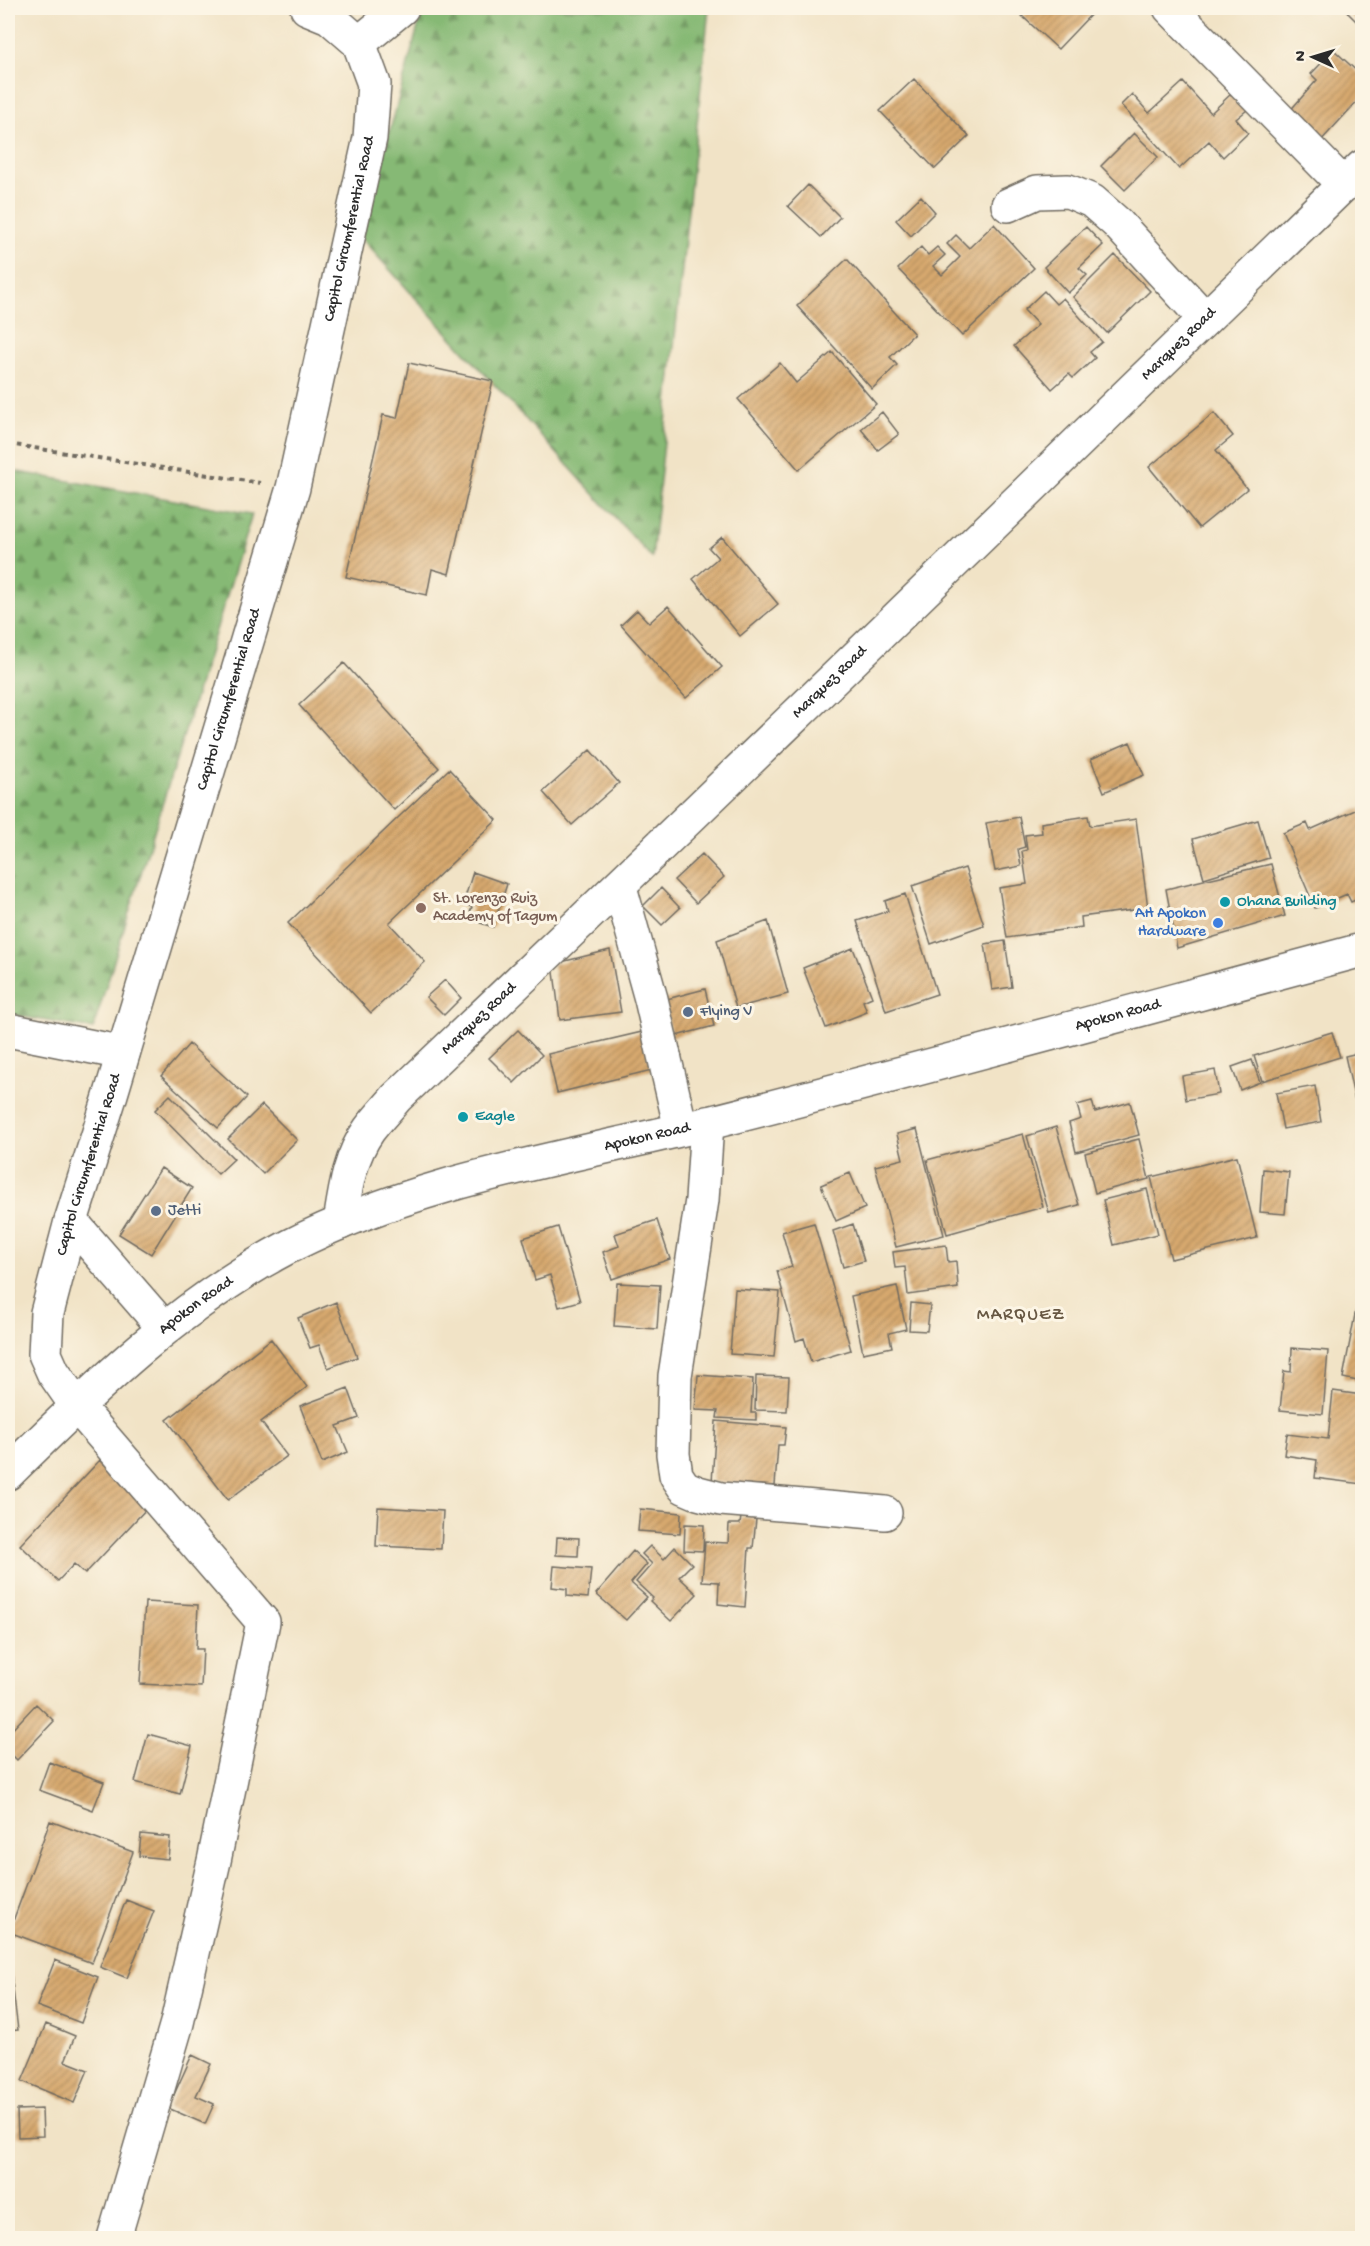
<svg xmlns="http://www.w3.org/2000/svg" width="1370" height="2246" viewBox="0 0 1370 2246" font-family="'Gochi Hand',sans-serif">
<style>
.forest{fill:url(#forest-firs);stroke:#587250;stroke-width:1.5}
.building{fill:url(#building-hatch)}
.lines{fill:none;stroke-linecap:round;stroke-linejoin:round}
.minor-casing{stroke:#706b61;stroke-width:36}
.major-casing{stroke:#706b61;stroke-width:36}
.highway-casing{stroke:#706b61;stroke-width:36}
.path{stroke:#706b61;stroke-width:4;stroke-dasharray:4.5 4.5;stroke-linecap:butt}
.minor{stroke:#fff;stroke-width:33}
.major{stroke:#fff;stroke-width:33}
.highway{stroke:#fff;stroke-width:33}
.culture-dot{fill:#0f9aa8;stroke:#fcf5e5;stroke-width:2}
.education-dot{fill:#8d6e63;stroke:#fcf5e5;stroke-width:2}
.shop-dot{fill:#3f7fe0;stroke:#fcf5e5;stroke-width:2}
.service-dot{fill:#5c6f8a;stroke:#fcf5e5;stroke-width:2}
.labels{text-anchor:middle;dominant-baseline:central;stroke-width:6;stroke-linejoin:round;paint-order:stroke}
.street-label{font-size:16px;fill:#2b2b2b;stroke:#fcf5e5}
.education-label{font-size:16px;fill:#785e54;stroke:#fcf5e5;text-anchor:start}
.culture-label{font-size:16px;fill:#0d838f;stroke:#fcf5e5;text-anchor:start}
.shop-label{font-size:16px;fill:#366cbe;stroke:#fcf5e5;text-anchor:end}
.service-label{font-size:16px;fill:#4e5e75;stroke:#fcf5e5;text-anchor:start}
.neighbourhood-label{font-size:18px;letter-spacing:1.5px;fill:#675742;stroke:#fcf5e5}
</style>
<defs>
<pattern id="forest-firs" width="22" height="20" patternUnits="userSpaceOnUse" patternTransform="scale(1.5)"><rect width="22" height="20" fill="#86b974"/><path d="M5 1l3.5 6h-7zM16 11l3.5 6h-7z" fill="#6e975f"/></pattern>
<pattern id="building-hatch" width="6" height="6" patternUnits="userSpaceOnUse" patternTransform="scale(1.5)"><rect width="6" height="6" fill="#d7a96e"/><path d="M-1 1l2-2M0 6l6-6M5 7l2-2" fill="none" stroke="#af8a5b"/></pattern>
</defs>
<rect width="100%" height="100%" fill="#fcf5e5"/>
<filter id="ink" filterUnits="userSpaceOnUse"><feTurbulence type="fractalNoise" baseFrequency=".0167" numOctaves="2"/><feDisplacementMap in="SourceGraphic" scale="12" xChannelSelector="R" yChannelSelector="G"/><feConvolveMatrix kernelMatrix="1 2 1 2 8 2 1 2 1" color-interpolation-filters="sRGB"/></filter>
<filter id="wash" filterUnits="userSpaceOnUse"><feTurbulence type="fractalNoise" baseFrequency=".008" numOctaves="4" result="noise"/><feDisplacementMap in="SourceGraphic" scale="24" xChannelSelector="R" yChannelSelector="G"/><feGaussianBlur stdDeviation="1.35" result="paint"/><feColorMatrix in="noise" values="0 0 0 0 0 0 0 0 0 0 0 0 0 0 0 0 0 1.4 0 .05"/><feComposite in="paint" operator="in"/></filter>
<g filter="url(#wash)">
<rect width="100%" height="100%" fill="#f1e3c6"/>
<!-- forest -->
<path class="forest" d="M423,8h286l-57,550 -291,-320z
M8,470l244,44 -159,515 -85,-15z"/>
<g id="blocks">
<!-- building -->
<path class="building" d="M1030,8h67l-39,41 -36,-33z
M1343,8h19v19z
M1334,50l28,26v20l-43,47 -32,-29 30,-34 -6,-6z
M914,79l55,57 -34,33 -55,-58z
M1183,82l28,31 21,-20 15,17 -11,9 12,14 -25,24 -14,-16 -30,28 -58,-64 11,-11 17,19z
M1134,133l24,24 -33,33 -24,-24z
M808,185l32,32 -19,20 -33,-31z
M921,196l14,16 -24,24 -15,-16z
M994,224l40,44 -72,68 -64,-67 23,-22 7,8 9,-8 8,8 -12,11 9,9 18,-18 -13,-13 9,-9 13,13z
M1086,227l17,18 -24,23 8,7 -19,18 -24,-26z
M1115,255l35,36 -43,42 -34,-36z
M847,259l67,75 -24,23 7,8 -25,24 -75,-83z
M1044,291l12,13 7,-6 39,44 -12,10 5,6 -22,20 -4,-4 -17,15 -38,-43 24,-21 -14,-15z
M832,352l44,52 -77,66 -61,-71 42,-36 16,20z
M409,363l84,18 -44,193 -17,-5 -5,26 -81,-18 37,-162 14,3z
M882,412l17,22 -21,16 -17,-21z
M1214,413l19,23 -17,14 31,39 -48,39 -50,-61z
M722,537l56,67 -38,32 -47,-57 25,-21 -9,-10z
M668,606l54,61 -36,31 -65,-73 16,-15 12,13z
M344,663l95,105 -45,42 -95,-105z
M1130,742l14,33 -40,17 -13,-33z
M590,750l29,33 -47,42 -29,-33z
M449,769l48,51 -108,103 36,39 -54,51 -83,-90z
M1362,807v90l-11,5 -4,-8 -32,14 -32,-75 24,-10 3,7z
M1088,816l2,10 46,-7 12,89 -67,9 1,10 -75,11 -8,-50 28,-4 -5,-33 5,-1 -2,-15 17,-2 -1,-10z
M1019,817l6,30 -7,2 3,17 -26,5 -9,-48z
M1258,820l11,38 -65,20 -11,-39z
M702,854l22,23 -28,26 -22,-23z
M1271,864l14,52 -108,32 -11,-59z
M965,868l19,57 -53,19 -19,-58z
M473,872l34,12 -14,43 -25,-8 4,-12 -9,-3z
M661,888l19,20 -18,17 -19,-19z
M905,894l32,100 -51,17 -29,-90 31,-10 -3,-10z
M768,921l20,73 -52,14 -19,-68z
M1005,941l7,46 -20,3 -7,-46z
M853,948l19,49 -9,4 4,11 -41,16 -23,-60z
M610,950l11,62 -61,8 -7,-56z
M445,980l16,18 -17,17 -18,-18z
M705,989l9,37 -42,11 -9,-37z
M518,1030l24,25 -28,28 -25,-25z
M642,1032l10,38 -95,23 -9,-39z
M1332,1032l8,25 -78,24 -8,-25z
M189,1044l58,53 -29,31 -57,-52z
M1362,1052v48l-7,1 -10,-45z
M1252,1060l8,22 -20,8 -8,-23z
M1215,1070l4,24 -33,6 -4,-24z
M1315,1086l6,36 -38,7 -7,-36z
M170,1095l64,64 -16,15 -63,-64z
M1092,1101l3,11 35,-10 9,33 -63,17 -7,-29 12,-4 -4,-14z
M262,1105l35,35 -34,34 -35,-35z
M1056,1127l23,78 -30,8 -22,-77z
M917,1129l27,106 -48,12 -21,-81 28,-7 -6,-25z
M1023,1134l20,73 -96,27 -20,-74z
M1139,1139l10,40 -54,14 -10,-40z
M1237,1156l20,82 -86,21 -20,-82z
M161,1168l31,20 -41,66 -32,-20z
M1263,1169l26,3 -4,42 -25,-2z
M850,1173l15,35 -29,13 -15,-36z
M1147,1189l11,45 -44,11 -11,-45z
M657,1220l13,39 -58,20 -9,-27 16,-6 -4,-12z
M814,1223l37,127 -40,12 -7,-24 -8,3 -19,-70 15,-4 -10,-35z
M853,1224l11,37 -21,6 -10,-36z
M558,1227l22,74 -21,6 -9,-32 -15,5 -12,-42z
M946,1245l2,17 8,-1 2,27 -50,7 -3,-28 -10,1 -2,-16z
M617,1283l43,2 -3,44 -43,-3z
M897,1286l9,43 -17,4 3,14 -29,6 -12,-57z
M735,1289l45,3 -6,65 -44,-3z
M336,1302l21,55 -29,11 -9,-23 -9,3 -12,-30z
M911,1303l19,2 -3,26 -18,-1z
M1356,1309l6,1v72l-19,-4z
M271,1339l36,48 -46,35 26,34 -59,44 -61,-80z
M1292,1348l36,3 -5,63 -43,-4 4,-39 7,1z
M698,1375l55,4 -2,34h5v7l-39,-2 1,-7 -23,-1z
M756,1376l33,1 -2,34 -32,-1z
M348,1388l11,30 -22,8 11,26 -26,11 -22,-57z
M1333,1391l29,4v89l-47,-6 2,-18 -33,-5 3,-21 41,5z
M716,1421l70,6 -2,18h-6l-3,41 -63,-4z
M100,1460l49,46 -64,68 -11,-10 -16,17 -38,-36z
M378,1507l65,4 -2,38 -65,-3z
M640,1509l41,4 -1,21 -42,-3z
M741,1517l15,2 -3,29h-4l-4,59 -27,-3 1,-22 -17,-1 3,-39 23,1 1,-19h11z
M685,1524l19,1 -1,26 -19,-1z
M557,1537l22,1 -1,18 -22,-1z
M650,1546l14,13 11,-12 17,17 -13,13 18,17 -26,27 -21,-20 3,-3 -17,-16 16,-18 -10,-10z
M633,1551l14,13 -16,19 16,14 -21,23 -30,-26z
M554,1566l37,3 -3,29 -21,-2v-7l-15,-2z
M145,1602l53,3 -2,44h7l-2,38 -61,-3z
M36,1704l18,17 -37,39 -9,-9v-17z
M148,1734l44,12 -12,48 -45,-12z
M49,1762l55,20 -11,28 -54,-20z
M50,1821l83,31 -41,111 -83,-31z
M141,1834l29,3 -2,22 -29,-3z
M126,1900l28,11 -27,67 -27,-11z
M8,1949l10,81 -10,1z
M55,1960l43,17 -17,46 -44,-17z
M46,2024l29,12 -10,25 23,9 -14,33 -52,-22z
M192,2055l19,9 -15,32 18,8 -9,20 -37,-16z
M42,2109l1,27 -25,1 -1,-27z"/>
</g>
</g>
<g filter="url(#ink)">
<use href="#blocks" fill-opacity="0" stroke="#706b61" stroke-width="1.5"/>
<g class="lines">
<!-- minor casing -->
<g class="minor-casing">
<path id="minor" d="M1170,8l174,177
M359,43l43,-35
M1008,205l29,-13 31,-1 24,10 25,22 88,96
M620,887l31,112 30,130
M8,1030l115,23
M707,1123l-5,77 -27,176 -2,78 3,21 8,12 14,6 23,6 164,14
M71,1221l93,107
M76,1405l187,217 -49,239 -37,162 -63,215"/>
</g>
<!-- major casing -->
<g class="major-casing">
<g id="major">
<path id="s1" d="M340,1223c5,-32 9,-65 29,-93 8,-11 18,-21 27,-32 325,-308 645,-620 966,-931"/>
<path id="s2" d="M76,1405l-23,-33 -8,-18 2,-41 24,-92 40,-127 182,-606 77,-350 4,-54 -15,-41 -30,-26 -22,-9"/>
</g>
</g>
<!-- highway casing -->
<g class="highway-casing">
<g id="highway">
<path id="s3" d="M8,1473c86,-85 173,-170 282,-227 130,-67 278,-88 419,-123 218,-55 436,-115 653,-173"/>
</g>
</g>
<!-- path -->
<path class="path" d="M8,444l252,39"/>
<!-- minor -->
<use href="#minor" class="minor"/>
<!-- major -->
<use href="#major" class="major"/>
<!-- highway -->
<use href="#highway" class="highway"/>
</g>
</g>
<!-- markers -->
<g class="culture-dot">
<circle cx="1225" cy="902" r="6"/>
<circle cx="463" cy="1117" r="6"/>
</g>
<circle class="education-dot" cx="421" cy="908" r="6"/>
<circle class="shop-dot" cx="1218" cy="923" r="6"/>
<g class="service-dot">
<circle cx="688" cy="1012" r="6"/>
<circle cx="156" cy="1211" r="6"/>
</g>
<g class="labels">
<!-- street labels -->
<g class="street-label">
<text stroke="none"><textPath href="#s2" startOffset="1227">Capitol Circumferential Road</textPath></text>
<text stroke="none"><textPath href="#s1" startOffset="1227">Marquez Road</textPath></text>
<text stroke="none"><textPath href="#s1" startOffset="741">Marquez Road</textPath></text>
<text stroke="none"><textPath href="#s2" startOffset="741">Capitol Circumferential Road</textPath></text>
<text stroke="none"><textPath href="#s3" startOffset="1224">Apokon Road</textPath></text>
<text stroke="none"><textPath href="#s1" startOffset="255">Marquez Road</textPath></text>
<text stroke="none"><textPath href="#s3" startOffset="738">Apokon Road</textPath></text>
<text stroke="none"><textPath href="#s2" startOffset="255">Capitol Circumferential Road</textPath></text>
<text stroke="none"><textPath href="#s3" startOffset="252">Apokon Road</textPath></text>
</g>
<!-- education labels -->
<g class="education-label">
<text x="433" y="899">St. Lorenzo Ruiz<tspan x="433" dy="18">Academy of Tagum</tspan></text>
</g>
<!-- culture labels -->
<g class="culture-label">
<text x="1237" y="902">Ohana Building</text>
<text x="475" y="1117">Eagle</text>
</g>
<!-- shop labels -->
<g class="shop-label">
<text x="1206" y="914">AH Apokon<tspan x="1206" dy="18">Hardware</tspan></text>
</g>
<!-- service labels -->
<g class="service-label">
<text x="700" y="1012">Flying V</text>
<text x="168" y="1211">Jetti</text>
</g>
<!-- neighbourhood labels -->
<g class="neighbourhood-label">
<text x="1021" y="1315">MARQUEZ</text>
</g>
</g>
<!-- margin -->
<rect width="1370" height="2246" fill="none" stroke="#fcf5e5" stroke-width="30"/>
<!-- north arrow -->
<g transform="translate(1313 57) rotate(274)" stroke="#fcf5e5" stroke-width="4.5" paint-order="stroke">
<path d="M0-4.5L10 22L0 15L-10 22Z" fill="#2b2b2b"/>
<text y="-9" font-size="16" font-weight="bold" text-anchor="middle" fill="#2b2b2b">N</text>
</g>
</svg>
